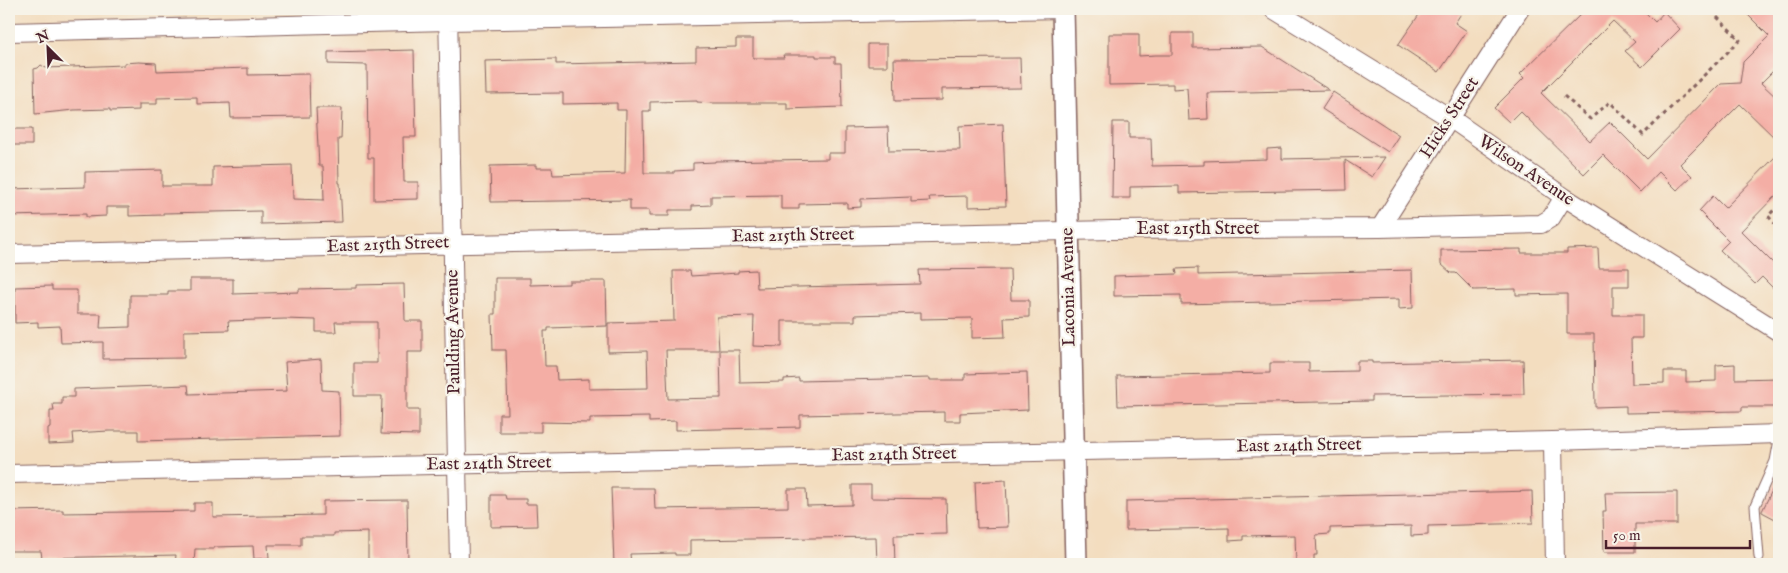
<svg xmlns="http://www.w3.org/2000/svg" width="1788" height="573" viewBox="0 0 1788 573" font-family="'IM FELL English',serif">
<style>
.building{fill:#f4aea5}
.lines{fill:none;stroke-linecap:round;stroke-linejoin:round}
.service-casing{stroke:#85625f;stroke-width:11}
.minor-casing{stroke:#85625f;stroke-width:20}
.tertiary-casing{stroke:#85625f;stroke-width:24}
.path{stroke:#85625f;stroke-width:3;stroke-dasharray:4 4;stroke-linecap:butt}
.service{stroke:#fff;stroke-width:9}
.minor{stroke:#fff;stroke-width:18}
.tertiary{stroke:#fff;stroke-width:21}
.labels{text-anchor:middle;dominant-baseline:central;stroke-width:4.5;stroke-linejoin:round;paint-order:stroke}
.street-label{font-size:18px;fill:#4a1f2b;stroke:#f7f3e8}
</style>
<rect width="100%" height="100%" fill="#f7f3e8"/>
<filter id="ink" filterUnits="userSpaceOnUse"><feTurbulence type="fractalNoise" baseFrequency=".02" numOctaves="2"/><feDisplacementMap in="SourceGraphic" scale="10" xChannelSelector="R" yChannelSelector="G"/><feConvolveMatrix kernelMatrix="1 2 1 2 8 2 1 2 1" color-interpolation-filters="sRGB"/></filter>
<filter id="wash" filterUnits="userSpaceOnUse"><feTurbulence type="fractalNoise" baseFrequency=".0096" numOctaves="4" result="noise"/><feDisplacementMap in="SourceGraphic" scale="20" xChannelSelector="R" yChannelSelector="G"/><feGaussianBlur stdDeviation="1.12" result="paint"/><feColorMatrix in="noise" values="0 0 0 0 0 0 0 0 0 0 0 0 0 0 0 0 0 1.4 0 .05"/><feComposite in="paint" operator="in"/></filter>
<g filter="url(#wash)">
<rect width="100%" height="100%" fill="#f3ddbf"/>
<g id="blocks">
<!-- building -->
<path class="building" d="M1423,9h41l-9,14 12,8 -28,41 -41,-27z
M1586,9h56l13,13 9,-10 16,17 -38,38 -17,-16 10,-9 -22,-21 -72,72 49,48 20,-19 37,37 74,-75 19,-1 3,-21 26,-26 -27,-27h37v56l-18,18 18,17v42l-39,-38 -60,60 12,12 -15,14 -18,-18 -19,20 -37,-37 -19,19 -64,-63 -11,11 -15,-14 30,-30 -4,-4z
M1172,33h21v15l69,-1 67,43 -122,3 1,26 -19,1 -2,-32 -14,1v-5l-64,1v-51h30v22l17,-1h16z
M736,39h17v19h31l-1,-3h33v2h19v6h6l1,44 -55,2v-6h-74l-16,-1v-1l-47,1v9h-7l1,62h30v-2l19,-1v-7l22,-1v-1l113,-2v-6h17v-25l43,-1 1,24 71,-1 -1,-24 44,-2 3,82 -38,1v-11l-39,1 1,4 -19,1v-5l-50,2v8l-14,1v-5l-48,1v5h-18v-14l-70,1v9l-19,1v4h-23v6h-20v-6h-19v-10l-139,2 -1,-36 46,-1v3h16l1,7 72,-2 1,-63h-9v-7l-54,1v-11l-77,1 -1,-33 71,-2v5l140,-3v-13l40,-1z
M868,44h19v22h-19z
M414,50l2,87h-13l1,45h14v17l-44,1v-42h-6l-1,-93 -39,-1v-12z
M1020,58l1,30 -79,1v11l-47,1 -1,-42z
M139,62l17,1 1,8 91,-3v7l61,-1 1,43 -79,1 -1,-15 -33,1v-7l-40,1v6h-18v6l-29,1v-2l-36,1 -39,4 -1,-45 4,-1 3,-3 5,3 78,-3v-2z
M1333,92l66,43 -11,17 -66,-43z
M316,108h26l-1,31h-3l1,44h1l2,39 -81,2v-13l-98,2v2l-34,1v-9h-23v9l-20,1v-3l-77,2v-27l76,-2v-15l77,-2v16h51v-19l79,-2 1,34 31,1 -1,-34h-4z
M1113,122h16v16h22l1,28 52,-1v-4l63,-2v-10l15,-1v11l103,-2 -13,20 -27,-17 1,30 -167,3v-7l-49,1v11h-18z
M9,129h23v16h-23z
M1779,153v39l-38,39 38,38v25l-17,-17 -7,7 -35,-34 9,-9 -30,-30 14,-15 12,12z
M1598,248l1,20h30v18h-16v29h29v23h-11l1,46 32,-1v-12h22v11l30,-1v-16l19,-1v15l44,-1v29h-37v4l-116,2v-7l-31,1 -1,-73h-27v-40l-51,1v-6l-43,1 -17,-17h-5l-10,-9v-14l80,-1v4h46v-4z
M1198,268v7l214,-5 1,38 -14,1v-10l-218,5v-9l-67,1v-20l63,-2 -1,-5z
M1010,269l1,31h18v17l-25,1 1,19 -33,1v-20l-52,1v-6l-65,2v6h-73v26l-29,-1 1,-30 -37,1 2,33h-53l2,49 53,-1 -1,-48h19l1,33 44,-1v-3l15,-1v3l131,-3v2h35v-6l62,-2 1,38 -68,3v8h-16v-9l-144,3v12l-124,3v-9l-27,1v-5l-59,1v5l-49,-1v10h-42v-18h9l-2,-64h-13l-1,-36h3v-36h35v7l39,-1v-3h37l1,45 -59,2v3h-4l1,35h11l1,14 32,-1v10l59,-1 -1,-37 -39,1v-29l66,-2 -1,-50h17l1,5 47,-3v-2l18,-1 1,18 163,-4 -1,-14z
M190,279h43v15l66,-2v-3l57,-1v-3l48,-1 1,37h17v31h-15v58h12v25l-38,-1 1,-38h-28v-33h23v-41h-42l1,10h-20v-12l-31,-1 -57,2 1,9 -45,1v27l-81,1v-17l-42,1 -1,-17 -22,1v-5l-23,1v-36l37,-1v4h25v24h24l-1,14 30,-1v-32h38v-4h22z
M321,359l1,31 17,1 1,45 -202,5v-10h-29l-36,2 1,10 -26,1v-16l2,-1v-16h4l-1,-7h9v-7h12v-8l114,-4 1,9 98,-3 -2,-29z
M1523,360l1,34 -152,2v5l-254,5 -1,-30 153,-3v-10h39v9l48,-1v-10h15v2z
M1779,476v45l-17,-9v-1z
M1006,480l2,47 -31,1 -2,-46z
M852,485h19v13l75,1 1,35 -53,1 1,29h-18l-1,-27 -186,3v15h-15v-2l-45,1 1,10h-17l-3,-76h43l1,21 133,-2v-18h18l1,17 45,-1z
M1532,491l1,32 -105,3v9l-17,1v-10l-81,2v6l-14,1 1,20h-3v9h-18l-1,-29 -52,1v4l-14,1v-13l-103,2v-29z
M1677,492v32h-42v28h-31l-1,-41h3l-1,-18z
M491,495h14l1,4h20v5h10l1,22 -46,1z
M407,500l1,64h-34v-3h-6v-29l-34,1v3h-33v9h-33l1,13 -15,1 -1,-13 -39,1v2h-19l-1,15h-19l1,-9 -134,3 -1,-7h-32v-40l54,-1v3l131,-2v-8h19v14l110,-2v-14z"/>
</g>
</g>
<g filter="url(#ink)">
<use href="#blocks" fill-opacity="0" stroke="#85625f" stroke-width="1"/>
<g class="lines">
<!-- service casing -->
<g class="service-casing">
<path id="service" d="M1759,557l-4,-51 20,-45 4,-21"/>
</g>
<!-- minor casing -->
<g class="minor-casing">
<path id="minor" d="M1273,9l177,109 114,79 215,135
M448,10l11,554
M9,32l439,-11 616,-12
M1380,228l140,-219
M9,254l1103,-24 268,-2 161,-4 10,-6 13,-21
M1553,441l2,123
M9,474l1544,-33 226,-7"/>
</g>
<!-- tertiary casing -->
<g class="tertiary-casing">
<path id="tertiary" d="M1063,9l13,555"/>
</g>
<!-- path -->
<path class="path" d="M1564,96l26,23 20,-17 33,33 97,-95 -31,-31
M1779,205l-11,11 11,12"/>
<!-- service -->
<use href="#service" class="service"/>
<!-- minor -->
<use href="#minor" class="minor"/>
<!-- tertiary -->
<use href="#tertiary" class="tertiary"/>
</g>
</g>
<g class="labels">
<!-- street labels -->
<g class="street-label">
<text transform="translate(1450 118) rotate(-57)">Hicks Street</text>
<text transform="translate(1526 171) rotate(34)">Wilson Avenue</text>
<text x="1198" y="229">East 215th Street</text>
<text transform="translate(793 236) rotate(-1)">East 215th Street</text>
<text transform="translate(388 245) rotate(-2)">East 215th Street</text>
<text transform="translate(1069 287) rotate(-91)">Laconia Avenue</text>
<text transform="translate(454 332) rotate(-91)">Paulding Avenue</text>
<text transform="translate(1299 446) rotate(-1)">East 214th Street</text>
<text transform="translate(894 455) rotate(-1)">East 214th Street</text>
<text transform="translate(489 464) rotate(-1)">East 214th Street</text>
</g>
</g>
<!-- margin -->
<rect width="1788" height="573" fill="none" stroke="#f7f3e8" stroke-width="30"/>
<!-- north arrow -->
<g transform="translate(48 48) rotate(336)" stroke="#f7f3e8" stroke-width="4" paint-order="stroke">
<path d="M0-4L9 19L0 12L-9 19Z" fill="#4a1f2b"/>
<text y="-8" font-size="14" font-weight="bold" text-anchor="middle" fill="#4a1f2b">N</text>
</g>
<!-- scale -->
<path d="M1606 540v8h144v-8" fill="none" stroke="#4a1f2b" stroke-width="2.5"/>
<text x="1613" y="540" font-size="15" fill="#4a1f2b" stroke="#f7f3e8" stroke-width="4" paint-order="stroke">50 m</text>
</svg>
